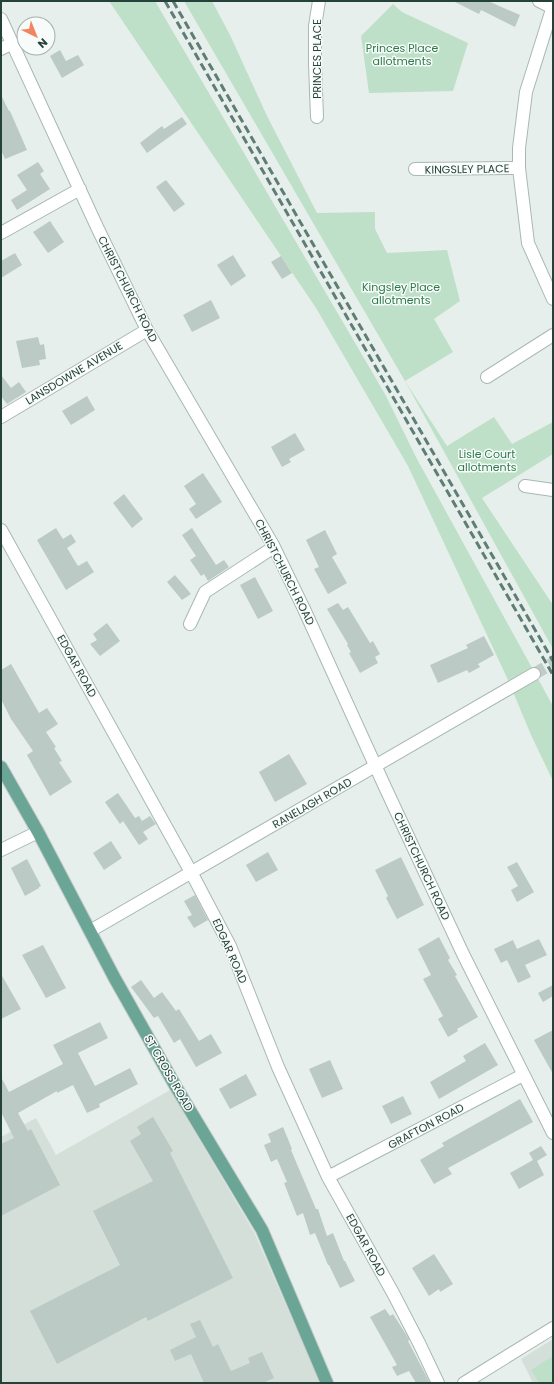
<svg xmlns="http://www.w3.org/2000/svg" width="554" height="1384" viewBox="0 0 554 1384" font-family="Poppins,sans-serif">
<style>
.built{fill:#d4dfda}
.green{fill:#bfe0c8}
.building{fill:#bbcac4}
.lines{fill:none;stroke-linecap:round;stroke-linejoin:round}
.minor-tunnel{stroke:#bfccc8;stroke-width:12;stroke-dasharray:12 6;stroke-linecap:butt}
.minor-casing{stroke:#a8b8b2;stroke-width:14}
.major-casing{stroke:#c2cac8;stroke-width:14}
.minor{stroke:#fff;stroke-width:12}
.major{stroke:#6aa596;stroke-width:12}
.rail{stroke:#5f7d75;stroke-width:3;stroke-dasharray:8 4;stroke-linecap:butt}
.labels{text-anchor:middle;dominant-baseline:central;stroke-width:3;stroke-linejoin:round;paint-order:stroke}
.park-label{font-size:11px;fill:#2d7a4b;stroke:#f7fbf9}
.street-label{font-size:11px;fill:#24423a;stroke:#f7fbf9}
</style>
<rect width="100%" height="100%" fill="#e6efeb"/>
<!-- built -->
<path class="built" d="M170,1090l84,142 66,151h-319v-246l35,-19 20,37z
M553,1339v44h-20l-12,-24z"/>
<!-- green -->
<path class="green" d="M109,1h46l230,393 32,65 136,247v75l-22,-46 -23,-55 -100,-214 -92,-158z
M184,1h28l18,34 37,81 50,97 58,-1v17l12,24 60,-3 13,51 -26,18 19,33 -48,29 42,65 47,-29 18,27 41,-22v32l-71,44 71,107v44l-148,-268z
M393,4l9,8 66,31 -15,48 -84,2 -8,-57z
M553,1356v27h-14l-8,-13z"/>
<!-- building -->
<path class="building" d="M453,1h35l32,14 -5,12 -34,-17 -2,4z
M60,50l6,11 12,-6 6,10 -22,13 -12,-22z
M1,95l8,16h1l17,39 -22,9 -4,-9z
M182,117l5,7 -40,29 -7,-10 22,-17 2,3z
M38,162l6,9 -4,3 10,15 -33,21 -6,-10 16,-10 -10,-15z
M166,180l19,24 -11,8 -18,-25z
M50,221l14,21 -16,11 -15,-21z
M15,253l7,12 -21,13v-17z
M233,255l13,21 -15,10 -14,-21z
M281,256l11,17 -10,6 -11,-17z
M211,300l9,18 -28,14 -9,-17z
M38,337l2,8 4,-1 2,15 -7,1 1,5 -18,3 -6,-27z
M1,375l10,13 8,-6 7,10 -19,12 -6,-8z
M87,396l8,14 -24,15 -9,-14z
M295,433l10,17 -16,9 2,3 -9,5 -11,-20z
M203,473l19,29 -26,17 -7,-10 7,-5 -12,-18z
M124,494l19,25 -11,9 -19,-25z
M56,528l7,11 8,-5 5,8 -9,6 11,18 9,-5 7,11 -28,18 -29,-50z
M192,528l24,37 8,-5 5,7 -21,14 -4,-7 -3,2 -11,-16 6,-4 -14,-21z
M325,530l12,24 -5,3 15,26 -19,11 -14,-25 5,-2 -13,-27z
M175,575l16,19 -9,6 -15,-18z
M255,577l18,34 -15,8 -18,-34z
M338,603l5,7 5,-3 22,36 3,-2 7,13 -5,3 3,6 -18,10 -11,-20 2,-1 -4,-7 1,-1 -21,-35z
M107,623l13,18 -20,15 -10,-12 7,-4 -4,-6z
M484,636l10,19 -16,9 2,3 -11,6 -2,-3 -29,13 -8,-18 38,-17 -2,-3z
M11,664l28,49 8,-5 11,16 -12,8 10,15 -2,1 8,13 -3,1 13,20 -22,14 -23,-41 6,-4 -22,-32 -10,-20v-29z
M289,754l18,30 -32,18 -16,-30z
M118,793l17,25 4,-2 3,5 8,-5 6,8 -13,8 5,7 -9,6 -16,-24 -3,3 -15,-22z
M111,841l11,17 -18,12 -11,-17z
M268,852l10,18 -22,12 -10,-17z
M401,857l23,48 -27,14 -11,-21 2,-2 -13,-26z
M27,859l14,27 -2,1v1l-14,8 -14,-28z
M517,862l17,30 -17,10 -6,-12 7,-4 -11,-19z
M195,895l13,25 -14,8 -7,-11 5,-2 -8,-14z
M439,937l11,21 -2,2 9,15 -2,1 23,41 -21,12 1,2 -10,6 -10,-18 5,-3 -20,-37 8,-4 -13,-26z
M539,939l8,16 -22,10 6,12 -13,6 -11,-23 -6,3 -7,-14 19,-9 4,9z
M43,945l23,43 -20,10 -24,-43z
M1,974l20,35 -20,10z
M141,980l13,18 8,-6 14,19 3,-2 20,32 12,-7 11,19 -26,14 -16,-28 -6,4 -16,-27 -4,2 -23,-31z
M553,985v11l-10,6 -5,-9z
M100,1022l8,16 -30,15 17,33 35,-18 8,16 -39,20 1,3 -13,6 -14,-28 -16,8v-2l-39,22 10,18 3,-2 29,56 -59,31v-72l13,-6 -13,-26v-35l8,15 54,-28 -10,-19z
M553,1030v44l-19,-34z
M485,1043l13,22 -59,34 -9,-17 36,-21 -3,-5z
M330,1060l13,29 -21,9 -13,-29z
M246,1074l11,21 -27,14 -11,-20z
M403,1096l9,18 -21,10 -9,-18z
M520,1099l13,23 -85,46 4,6 -18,10 -14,-24 24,-14 -2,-3z
M153,1117l20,34 -3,2 63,125 -85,43 -2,-4 -89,47 -27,-53 90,-46 -27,-54 60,-30 -23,-40 11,-7 -4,-7z
M283,1127l9,22 -1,1 25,59h2l9,27 6,-3 11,28h1l10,20 -15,7 -11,-23h-1l-13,-32 -5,2 -7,-22 -6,3 -13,-33 3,-1 -10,-23 -6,3 -7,-17 7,-3 -3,-8z
M541,1146l6,9 -10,6 7,14 -25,14 -9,-16 23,-13 -4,-7z
M434,1254l19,30 -13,8 -1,-3 -10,7 -17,-28z
M385,1309l5,7 3,-2 16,25v1l-1,1 22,42h-14l-7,-12 -12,5 -5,-9 5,-2 -27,-48z
M200,1320l13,27 5,-3 13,27 19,-8 -2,-5 14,-6 12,26 -11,5h-59l-13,-29 -16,7 -5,-11 26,-13 -6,-13z"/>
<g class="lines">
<!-- minor-tunnel -->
<path class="minor-tunnel" d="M534,674l19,-11"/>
<!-- minor casing -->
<g class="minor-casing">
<path id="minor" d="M539,1l14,7
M553,6l-27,86 -7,56v20l9,75 25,56
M1,19l96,208 50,103 126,215 31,64 81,178 78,167 90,179
M1,49l12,-6
M317,117l-2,-53v-38l4,-25
M415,169l104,-1
M1,233l79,-44
M487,377l66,-42
M1,417l146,-87
M525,486l28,4
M1,530l190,342 39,74 48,121 50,110 65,116 26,50 19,40
M190,624l15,-32 69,-45
M1,850l37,-18
M90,931l444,-257
M328,1177l195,-102
M464,1383l89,-55"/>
</g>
<!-- major casing -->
<g class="major-casing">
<path id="major" d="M1,767l37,65 76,145 62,110 86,143 65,153"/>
</g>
<!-- minor -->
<use href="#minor" class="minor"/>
<!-- major -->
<use href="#major" class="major"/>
<!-- rail -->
<path class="rail" d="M165,1l388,674
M173,1l380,660"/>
</g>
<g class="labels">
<!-- park labels -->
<g class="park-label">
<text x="402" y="48">Princes Place<tspan x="402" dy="13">allotments</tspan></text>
<text x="401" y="287">Kingsley Place<tspan x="401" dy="13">allotments</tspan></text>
<text x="487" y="454">Lisle Court<tspan x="487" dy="13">allotments</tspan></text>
</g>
<!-- street labels -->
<g class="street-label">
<text transform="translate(317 59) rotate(-90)">PRINCES PLACE</text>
<text transform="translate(467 169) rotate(-1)">KINGSLEY PLACE</text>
<text transform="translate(128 289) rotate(63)">CHRISTCHURCH ROAD</text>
<text transform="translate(74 373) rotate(-31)">LANSDOWNE AVENUE</text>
<text transform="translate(285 572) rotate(63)">CHRISTCHURCH ROAD</text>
<text transform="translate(77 666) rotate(61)">EDGAR ROAD</text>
<text transform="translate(312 803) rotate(-30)">RANELAGH ROAD</text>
<text transform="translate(422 866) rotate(65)">CHRISTCHURCH ROAD</text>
<text transform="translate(230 951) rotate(66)">EDGAR ROAD</text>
<text transform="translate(169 1073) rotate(60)">ST CROSS ROAD</text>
<text transform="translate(426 1126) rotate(-28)">GRAFTON ROAD</text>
<text transform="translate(366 1245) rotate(61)">EDGAR ROAD</text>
</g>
</g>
<!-- border -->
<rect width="554" height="1384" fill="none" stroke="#24423a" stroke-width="4"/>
<!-- north arrow -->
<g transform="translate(36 36) rotate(137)"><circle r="19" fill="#f7fbf9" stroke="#a3b1ad"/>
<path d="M0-3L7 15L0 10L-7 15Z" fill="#f4845f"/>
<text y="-6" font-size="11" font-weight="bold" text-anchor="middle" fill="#24423a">N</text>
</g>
</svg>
